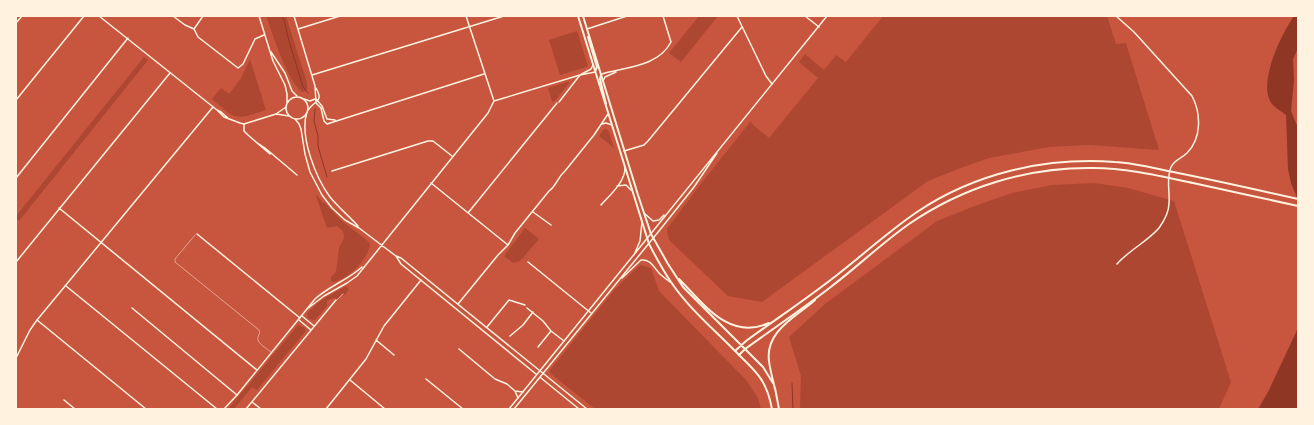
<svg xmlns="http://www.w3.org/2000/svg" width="1314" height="425" viewBox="0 0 1314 425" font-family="Commissioner,sans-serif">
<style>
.green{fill:#ae4732}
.water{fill:#8f3625}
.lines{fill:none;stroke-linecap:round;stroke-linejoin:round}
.stream{stroke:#8f3625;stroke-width:1}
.service{stroke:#fff3e0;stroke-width:0.5}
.minor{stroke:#fff3e0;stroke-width:1.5}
.tertiary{stroke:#fff3e0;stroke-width:1.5}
.secondary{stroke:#fff3e0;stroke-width:2}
.trunk{stroke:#fff3e0;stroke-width:2}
</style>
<rect width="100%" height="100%" fill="#c8553d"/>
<!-- green -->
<path class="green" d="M266,16h20l21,67v7l-5,2c-15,-12 -29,-57 -36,-76z
M699,16h19l-37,46 -12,-9z
M883,16h224l9,28 10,-1 33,107 -69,-5 -41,2 -60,11 -31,11 -30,12 -166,121 -34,-6 -59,-56 -2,-11 32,-43 52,-65 1,3 17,14 49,-60 -19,-16 6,-8 19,16 12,-15 10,7z
M577,31l11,35 -2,1 -26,8 -11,-35z
M144,57l4,3 -129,161 -3,-3v-2z
M250,59l16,51c-32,10 -28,11 -54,-11l9,-11 8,6 12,-16z
M568,82l1,1 -15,19 -2,-1 -4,-13z
M604,129l4,1 6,18 -15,-12z
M1094,183l34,5 46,13 57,181 -12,27h-419l1,-33 -12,-39 36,-33 112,-83 35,-14 40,-14 40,-8z
M317,195l6,8h2l16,17 28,22 1,4c-4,15 -21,32 -36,36l-3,-1v-4l5,-5 3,-24 5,-10 -1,-7 -6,-5 -10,2 -11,-32z
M525,228l14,11 -19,22 -7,2 -9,-7z
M640,265l11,3 8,23 87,89 12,18 3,11h-166l-45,-36v-3l65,-81z
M346,286l3,3 -4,6 -3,-2 -5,6 -4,-1 -6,3v5l-12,14 -7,-1 -1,-5c12,-15 22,-18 39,-28z
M298,325l6,2 2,3 -1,2 -48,58 -5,-3 -18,22h-6z"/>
<!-- water -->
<path class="water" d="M1294,16h4v32l-5,11 1,21 -3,31 7,17v72l-7,-17 -3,-14 -2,-54c-5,-4 -14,-9 -16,-14 -11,-21 12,-68 24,-85z
M1298,328v81h-40l10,-17z"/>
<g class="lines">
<!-- stream -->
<path class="stream" d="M282,16l2,4 5,21 14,46 5,6
M315,109l-1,12 4,15v10l9,31
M792,383l1,26"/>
<!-- service -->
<path class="service" d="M195,235l-20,24v3l84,68c2,4 -2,5 -1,10 1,4 9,9 13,12
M337,300l6,-6"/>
<!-- minor -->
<path class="minor" d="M173,16l12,9 9,4 4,8 40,31 5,-4 12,-25 9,-4
M294,16l21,70 1,17 5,5 3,13 3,3 157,-50
M737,16l29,60 6,8
M805,16l14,11
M1116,16l18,16 58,64c9,17 10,42 -5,57 -5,5 -13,7 -16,14 -5,13 -1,23 -2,36 0,9 -5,18 -10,25 -12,14 -30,22 -42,36
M194,29l9,-13
M298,29l42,-13
M587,29l40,-13
M602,74c23,-7 56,-7 69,-32l-8,-26
M312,75l192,-59
M603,81l2,-4 11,-5
M304,99l6,2 5,-2
M316,99l6,7 5,13 8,1
M16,100l68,-84
M559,102l21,-27
M308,110c7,-10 16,-8 8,-22
M244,124v7l4,4 22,19
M602,124l4,-1 6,2
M256,142l9,6 32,27
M624,151l20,-6 4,-4 94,-114
M332,171l96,-30h5l19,15
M16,178l112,-140
M431,183l77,62
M617,186l9,-1 5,5
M601,205c9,-10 24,-23 24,-37
M59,208l198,162
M533,212l18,13
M468,213l89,-110
M197,234l103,84
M16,262l154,-189
M528,262l63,51
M66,286l151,123
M458,304l40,-49 10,-10 7,-12 34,-42c8,-6 8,-13 16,-20l29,-36 14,-21
M132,308l105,87
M527,308l16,13 8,10 13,10
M302,316l12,10
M37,320l109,89
M299,320l12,10
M487,327l22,-27 16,5
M510,336l13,-11 10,-13
M376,340l18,15
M538,347l13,-16
M459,349l36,30 12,5 8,7 3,7
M426,379l37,30
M515,391l8,1
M64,400l11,9
M252,402l9,7
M246,409l90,-109
M326,409l40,-50 18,-33 37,-46"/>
<!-- tertiary -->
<path class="tertiary" d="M99,16l118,94 7,7 16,6 4,1 32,-10 13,2
M259,16l14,45 12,24 2,9v9
M466,16l28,85
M16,23l6,-7
M271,52l14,21 7,18 5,5
M580,75l15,-3
M286 108a11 11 0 1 1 22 0a11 11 0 1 1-22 0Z
M217,110l4,2 7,6
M307,112c-8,24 9,66 23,85 9,11 19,19 28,29
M276,114l10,-7
M295,119l4,5 2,5 4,25 5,18 12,23 10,13 13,12 14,8 37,28 5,2 186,151
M644,213l9,8 6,-1 5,-5
M634,255l6,-14 2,-19
M396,256l5,8 135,110
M622,278l19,-18c9,-1 12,6 18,13 3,3 7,6 11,9
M307,309l17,-13 23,-13 10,-7 131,-163 6,-12 86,-26 11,-6 2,-4
M16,358l14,-28 7,-10 176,-213
M541,378l38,31
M350,380l35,29
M224,409l13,-14 78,-96c14,-13 33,-19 47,-32
M509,409l318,-393
M514,409l145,-178 35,-44 23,-34"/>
<!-- secondary -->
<path class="secondary" d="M745,349l18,18 10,16
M739,355c19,18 28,27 33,54
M775,388l4,21
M775,389c-2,-9 -5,-19 -6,-28 -4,-30 27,-44 46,-61"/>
<!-- trunk -->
<path class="trunk" d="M578,16l71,228c7,13 13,25 22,38 18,27 45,49 68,73l6,-6c29,-21 59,-41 87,-63 26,-20 50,-43 77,-62 54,-37 118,-57 184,-56 34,0 67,8 100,15 35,8 70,15 105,23
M583,16l55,179 13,39 17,30 15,23 62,62
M588,37l9,30 -2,5
M601,75l-1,4 6,25
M679,279c25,25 50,62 90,44
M735,351l11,-10c30,-22 62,-43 91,-66 27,-21 52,-44 80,-63 58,-39 128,-55 198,-50 21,1 42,7 63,11 40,8 80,17 120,26"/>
</g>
<!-- border -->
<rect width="1314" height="425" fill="none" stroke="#fff3e0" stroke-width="34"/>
</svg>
